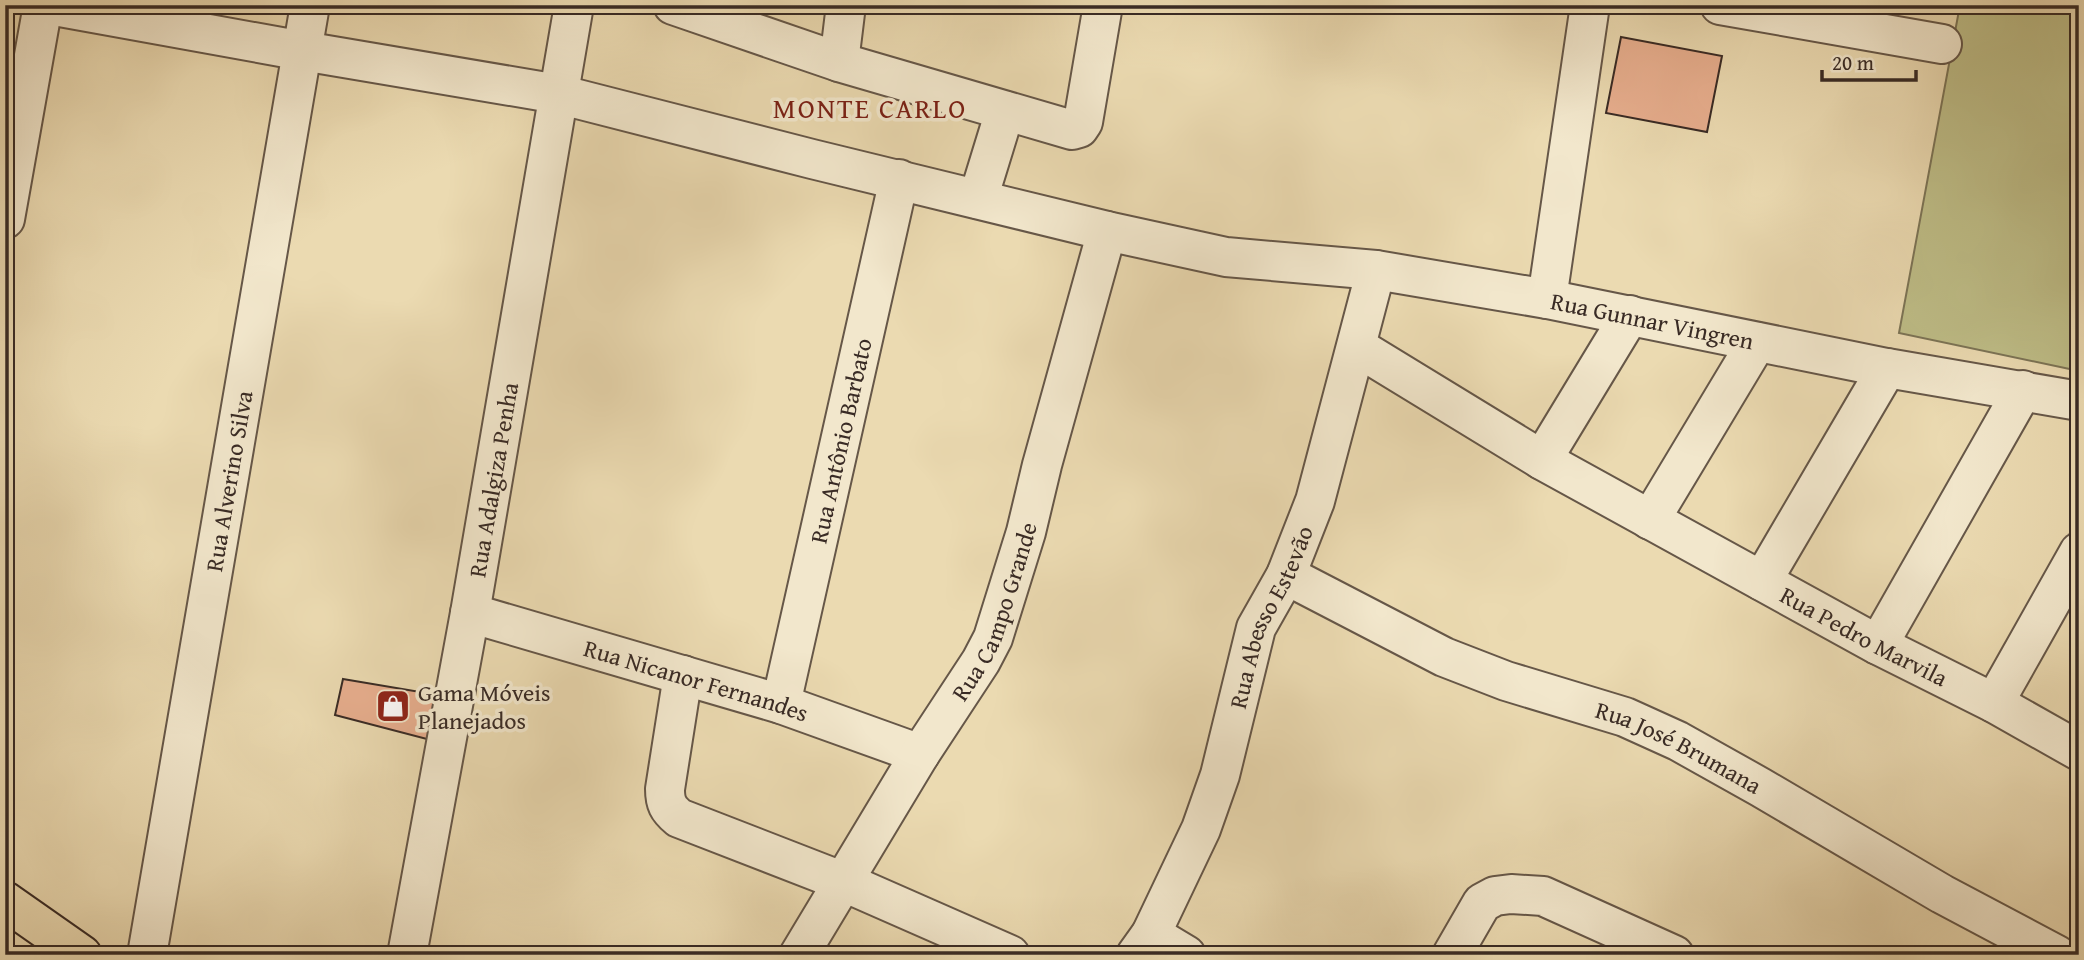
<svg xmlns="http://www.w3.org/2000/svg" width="2084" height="960" viewBox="0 0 2084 960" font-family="'Gentium Book Plus',serif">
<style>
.green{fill:#bebd87;stroke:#7c7456;stroke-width:2}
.building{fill:#e7ae8e;stroke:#392b25;stroke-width:2}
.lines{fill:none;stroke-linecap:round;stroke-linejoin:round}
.minor-casing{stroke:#665748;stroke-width:42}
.major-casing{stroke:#392b25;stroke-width:42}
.minor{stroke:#f2e7cc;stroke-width:38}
.major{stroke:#ebdab1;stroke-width:38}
.labels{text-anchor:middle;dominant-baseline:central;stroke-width:7;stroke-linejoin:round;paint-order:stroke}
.street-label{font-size:24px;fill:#392b25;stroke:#f2e7cc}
.poi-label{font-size:24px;fill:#392b25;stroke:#f2e7cc;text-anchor:start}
.quarter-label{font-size:28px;letter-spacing:2px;fill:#7a1f14;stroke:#f2e7cc}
</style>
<rect width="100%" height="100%" fill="#ebdab1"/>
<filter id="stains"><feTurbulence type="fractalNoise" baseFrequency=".00286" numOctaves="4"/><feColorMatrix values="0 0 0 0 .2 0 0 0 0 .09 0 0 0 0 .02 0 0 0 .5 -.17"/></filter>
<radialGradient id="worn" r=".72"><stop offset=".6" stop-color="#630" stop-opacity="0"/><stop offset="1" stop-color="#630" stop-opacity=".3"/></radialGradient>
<!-- green -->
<path class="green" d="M1960,5h119v366l-180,-38z"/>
<!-- building -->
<path class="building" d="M1621,37l101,19 -15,76 -101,-19z
M343,679l107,18 -4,47 -111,-29z"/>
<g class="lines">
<!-- minor casing -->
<g class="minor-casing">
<g id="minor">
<path id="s1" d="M49,5l254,46 255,43 254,65 295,72 119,26 150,13 171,29 340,69 192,33"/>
<path d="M673,5l166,57 233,68 7,-2 4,-6 20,-117"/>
<path d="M1720,5l222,39"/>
<path d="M839,62l7,-57"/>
<path d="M978,199l27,-88"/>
<path d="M5,219l38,-214"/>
<path d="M1547,299l43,-294"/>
<path id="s2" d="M1357,347l185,113 336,185 116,58 85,48"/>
<path d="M1542,460l88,-145"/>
<path d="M1650,520l107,-178"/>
<path id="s3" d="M1286,575l158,82 62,24 119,36 53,24 82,46 182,107 115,61"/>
<path d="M1762,581l125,-213"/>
<path id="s4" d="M470,613l311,91 139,50"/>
<path d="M1878,645l145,-255"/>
<path d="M683,675l-18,114c0,14 3,20 14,29l165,64 166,73"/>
<path d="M1994,703l85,-151"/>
<path id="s5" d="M781,704l118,-525"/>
<path d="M1151,934l35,21"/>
<path id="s6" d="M147,955l163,-950"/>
<path id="s7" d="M407,955l63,-342 104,-608"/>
<path id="s8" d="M799,955l121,-201 61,-93 12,-23 33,-106 16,-67 65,-234"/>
<path id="s9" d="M1136,955l15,-21 50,-105 19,-54 36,-147 30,-53 29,-74 61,-231"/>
<path d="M1452,955l30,-52 13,-7 16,-2 32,2 131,59"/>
</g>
</g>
<!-- major casing -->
<g class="major-casing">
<path id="major" d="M5,901l77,54"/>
</g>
<!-- minor -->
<use href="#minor" class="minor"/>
<!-- major -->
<use href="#major" class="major"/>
</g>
<!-- icons -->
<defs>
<g id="shop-square" transform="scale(1.75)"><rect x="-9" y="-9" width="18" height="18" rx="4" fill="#8f2418" stroke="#f2e7cc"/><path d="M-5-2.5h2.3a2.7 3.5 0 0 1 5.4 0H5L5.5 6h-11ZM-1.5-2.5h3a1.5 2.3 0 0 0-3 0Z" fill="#fff"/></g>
</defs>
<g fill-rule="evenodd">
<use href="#shop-square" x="393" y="706"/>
</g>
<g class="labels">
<!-- street labels -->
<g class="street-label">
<text stroke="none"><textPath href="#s1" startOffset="1636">Rua Gunnar Vingren</textPath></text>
<text stroke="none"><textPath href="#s5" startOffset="270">Rua Antônio Barbato</textPath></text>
<text stroke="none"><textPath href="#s6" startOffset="481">Rua Alverino Silva</textPath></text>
<text stroke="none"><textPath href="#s7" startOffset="483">Rua Adalgiza Penha</textPath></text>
<text stroke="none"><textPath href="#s8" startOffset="397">Rua Campo Grande</textPath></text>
<text stroke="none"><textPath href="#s9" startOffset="366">Rua Abesso Estevão</textPath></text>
<text stroke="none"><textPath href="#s2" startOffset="584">Rua Pedro Marvila</textPath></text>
<text stroke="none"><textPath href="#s4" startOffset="236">Rua Nicanor Fernandes</textPath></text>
<text stroke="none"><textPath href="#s3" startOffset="430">Rua José Brumana</textPath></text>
</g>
<!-- poi labels -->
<g class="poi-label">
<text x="418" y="692">Gama Móveis<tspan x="418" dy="28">Planejados</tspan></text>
</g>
<!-- quarter labels -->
<g class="quarter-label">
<text x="870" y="107">MONTE CARLO</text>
</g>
</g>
<!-- margin -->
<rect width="2084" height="960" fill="none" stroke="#ebdab1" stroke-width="28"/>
<rect x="7" y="7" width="2070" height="946" fill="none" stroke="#392b25" stroke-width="3.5"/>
<rect x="14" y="14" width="2056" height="932" fill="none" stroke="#392b25" stroke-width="2"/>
<!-- scale -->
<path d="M1822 70v10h94v-10" fill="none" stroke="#392b25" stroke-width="3.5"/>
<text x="1832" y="70" font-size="21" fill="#392b25" stroke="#f2e7cc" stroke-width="5" paint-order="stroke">20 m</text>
<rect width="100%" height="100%" filter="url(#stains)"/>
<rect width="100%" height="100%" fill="url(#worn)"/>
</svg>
